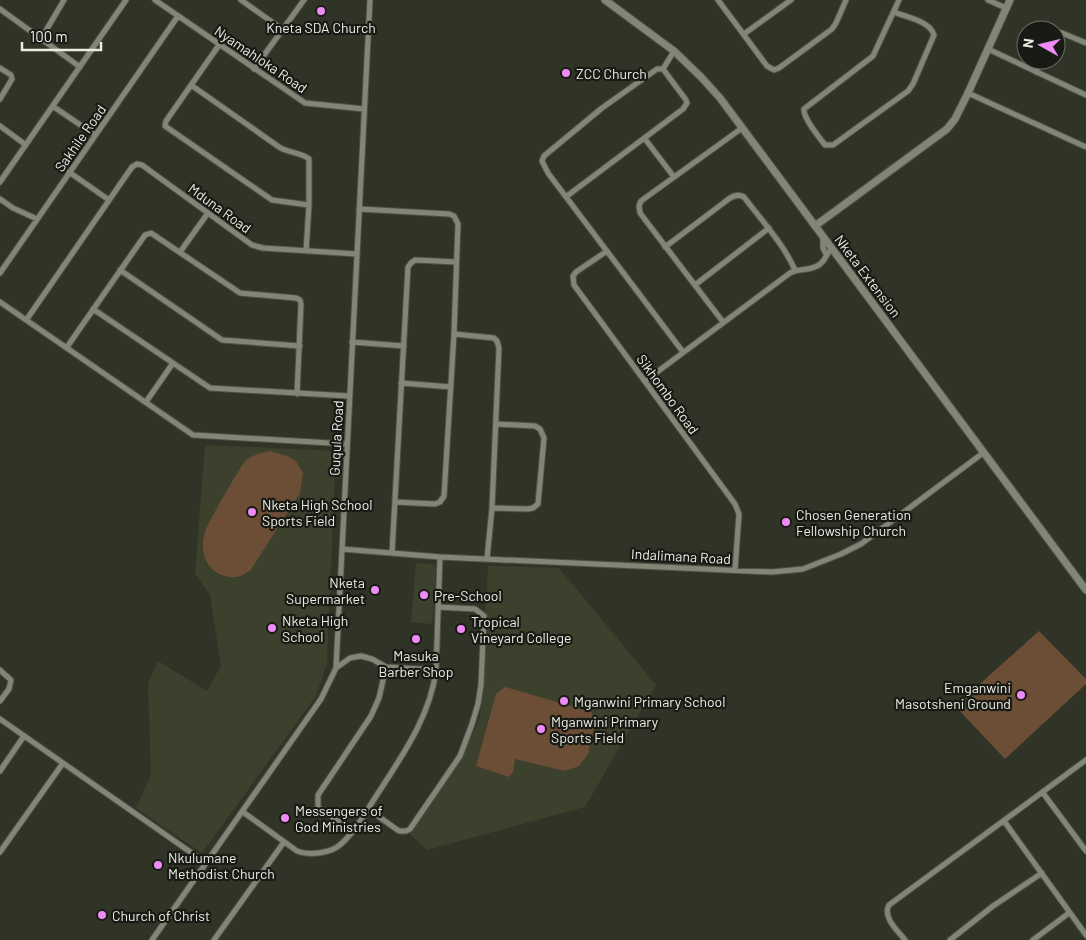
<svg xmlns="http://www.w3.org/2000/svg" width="1086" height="940" viewBox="0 0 1086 940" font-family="Barlow,sans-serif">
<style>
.built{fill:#3c412e}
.green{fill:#6c4d36}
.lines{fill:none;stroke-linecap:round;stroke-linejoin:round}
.street-casing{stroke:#4f5247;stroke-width:7}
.secondary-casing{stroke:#4f5247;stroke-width:9}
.street{stroke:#828677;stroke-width:5}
.secondary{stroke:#828677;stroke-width:7}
.poi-dot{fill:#ef8bf7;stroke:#181a14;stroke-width:2}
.labels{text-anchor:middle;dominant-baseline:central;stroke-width:4.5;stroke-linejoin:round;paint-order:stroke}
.poi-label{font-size:14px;fill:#ebede5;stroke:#181a14;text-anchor:start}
.street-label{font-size:14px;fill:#ebede5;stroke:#181a14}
</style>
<rect width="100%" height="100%" fill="#303426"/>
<!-- built -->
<path class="built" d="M205,445l131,6 -9,212 -11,33 -114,157 -66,-45 15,-33 -3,-91 10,-23 49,30 14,-25 -11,-71 -15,-22z
M416,563l17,1 3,4 -4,56 -21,-2z
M488,566l71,2 97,117 -71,122 -158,43 -18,-17 52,-76 19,-39z"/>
<!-- green -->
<path class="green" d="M270,451l17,5 9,5 7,12 -3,20 -50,78c-4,2 -10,6 -14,6 -27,1 -38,-22 -31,-45 1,-7 36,-66 40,-71 7,-6 16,-8 25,-10z
M1039,631l47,48v5l-81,75 -50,-53z
M505,687l86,25 5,8 -8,34 -9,12 -14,5 -50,-12 -2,13 -4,5 -33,-11 20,-72z"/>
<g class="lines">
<!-- street casing -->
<g class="street-casing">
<path id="street" d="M155,0l150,103 59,6
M241,0l41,29
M718,0l49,66 7,4 5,-2 53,-39 4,-6 10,-23
M988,0l18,8
M0,9l80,58
M894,12c12,5 36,9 40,23l-21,49 -5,7 -75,54h-8c-6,-8 -22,-27 -21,-36l69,-53 26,-56
M1056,32l6,1 24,10
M744,34l47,-34
M41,39l23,-39
M219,45l-53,76 -1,5 107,74 37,5
M988,49l98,46
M674,51l-11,18h-6l-55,39 -58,48 -2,5 6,12 135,179
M0,68l11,7 1,4 -12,20
M254,69l50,-69
M1036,72l6,-12
M191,85l88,62c9,6 22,5 30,12v46l-3,46
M968,93l118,54
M54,107l41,28
M0,126l26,19
M645,139l29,38
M69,172l40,28
M0,182l126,-182
M567,196l116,-87 4,-6 -1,-3 -23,-31
M0,199l13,9 24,11
M359,209l90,5 5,2 4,8 -4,110 -10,162 -4,6 -5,2 -40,-2
M823,237v11l3,6
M665,247l65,-49c5,-3 9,-4 14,-1 18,24 39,46 51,73
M607,251l-31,21 -3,4 1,9 161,219 4,10 -4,56
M180,252l28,-39
M120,270l102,70 78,6
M0,273l178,-257
M695,285l74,-57
M0,302l193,133 154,9
M93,309l117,79 139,8
M27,319l105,-152 5,-3 5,1 110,80 11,3 94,6
M723,322l-83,-109 -1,-7 2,-5 101,-73
M454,334l40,4 3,3 2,7 -7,160 -5,51
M352,342l52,4
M67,347l78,-112 6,-2 89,60 56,5 4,2 1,4 -4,90
M645,381l145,-108c9,-5 18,-2 27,-7 9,-4 8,-12 15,-17
M401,383l50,4
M146,402l27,-39
M492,508l36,1 5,-1 5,-4 6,-66 -4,-9 -5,-3 -39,-2
M342,549l98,8 332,15 31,-3 38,-15 20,-10 122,-91
M392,553l16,-286 3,-4 4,-3 41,2
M336,668l14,-10 11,-2 11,3 14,8 50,3
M0,670l11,10 -2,9 -9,12
M0,719l206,144
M0,771l24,-35
M1043,793l43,58
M368,809l31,22h7l4,-2 50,-73 12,-32 6,-20 3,-19 3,-69 -9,-7 -37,-2
M243,812l54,39c12,5 35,2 44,-7 13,-11 23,-29 32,-43 26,-41 57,-82 63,-131l4,-113
M1004,821l82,114
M352,831l-34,-24v-12l53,-79 8,-18 7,-31
M0,852l63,-89
M152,940l169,-241 15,-31 34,-668
M214,940l70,-98
M905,940c-7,-9 -23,-23 -16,-35l197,-145
M950,940l43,-34 49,-33
M1033,940l36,-27"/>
</g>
<!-- secondary casing -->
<g class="secondary-casing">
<path id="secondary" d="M605,0l69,51 27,26 19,21 366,492
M815,226l132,-97 8,-10 13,-26 42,-93"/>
</g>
<!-- street -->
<use href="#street" class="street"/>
<!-- secondary -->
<use href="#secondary" class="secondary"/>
</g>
<!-- markers -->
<g class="poi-dot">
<circle cx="321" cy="11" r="5"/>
<circle cx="566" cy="73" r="5"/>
<circle cx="252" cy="512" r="5"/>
<circle cx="786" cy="522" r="5"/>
<circle cx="375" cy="590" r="5"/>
<circle cx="424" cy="595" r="5"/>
<circle cx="272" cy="628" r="5"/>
<circle cx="461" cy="629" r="5"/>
<circle cx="416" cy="639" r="5"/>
<circle cx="1021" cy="695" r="5"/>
<circle cx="564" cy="701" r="5"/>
<circle cx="541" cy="729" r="5"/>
<circle cx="285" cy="818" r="5"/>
<circle cx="158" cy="865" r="5"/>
<circle cx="102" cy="915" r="5"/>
</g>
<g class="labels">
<!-- poi labels -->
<g class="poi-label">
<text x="321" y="27" text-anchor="middle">Kneta SDA Church</text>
<text x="576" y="73">ZCC Church</text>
<text x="262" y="504">Nketa High School<tspan x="262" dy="16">Sports Field</tspan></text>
<text x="796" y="514">Chosen Generation<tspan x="796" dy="16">Fellowship Church</tspan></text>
<text x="365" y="582" text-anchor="end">Nketa<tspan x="365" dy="16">Supermarket</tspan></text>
<text x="434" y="595">Pre-School</text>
<text x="282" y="620">Nketa High<tspan x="282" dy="16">School</tspan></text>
<text x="471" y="621">Tropical<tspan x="471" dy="16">Vineyard College</tspan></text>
<text x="416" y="655" text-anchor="middle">Masuka<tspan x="416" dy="16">Barber Shop</tspan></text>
<text x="1011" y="687" text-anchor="end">Emganwini<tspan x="1011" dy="16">Masotsheni Ground</tspan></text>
<text x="574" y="701">Mganwini Primary School</text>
<text x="551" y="721">Mganwini Primary<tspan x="551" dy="16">Sports Field</tspan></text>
<text x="295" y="810">Messengers of<tspan x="295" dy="16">God Ministries</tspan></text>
<text x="168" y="857">Nkulumane<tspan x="168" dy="16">Methodist Church</tspan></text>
<text x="112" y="915">Church of Christ</text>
</g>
<!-- street labels -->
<g class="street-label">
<text transform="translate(261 59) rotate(34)">Nyamahloka Road</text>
<text transform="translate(80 138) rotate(-55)">Sakhile Road</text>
<text transform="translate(220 208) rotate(36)">Mduna Road</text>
<text transform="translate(868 276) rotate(53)">Nketa Extension</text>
<text transform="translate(668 394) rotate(54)">Sikhombo Road</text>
<text transform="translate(336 438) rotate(-87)">Guqula Road</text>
<text transform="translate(681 556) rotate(3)">Indalimana Road</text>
</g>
</g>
<!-- north arrow -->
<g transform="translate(1041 45) rotate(278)"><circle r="24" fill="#181a14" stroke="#6c6e68"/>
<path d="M0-4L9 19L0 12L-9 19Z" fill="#ef8bf7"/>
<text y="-8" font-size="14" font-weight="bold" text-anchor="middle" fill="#ebede5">N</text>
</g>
<!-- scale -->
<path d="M22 42v8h79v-8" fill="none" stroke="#ebede5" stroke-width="2.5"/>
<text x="30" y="42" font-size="15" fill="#ebede5" stroke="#181a14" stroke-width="4" paint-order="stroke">100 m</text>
</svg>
